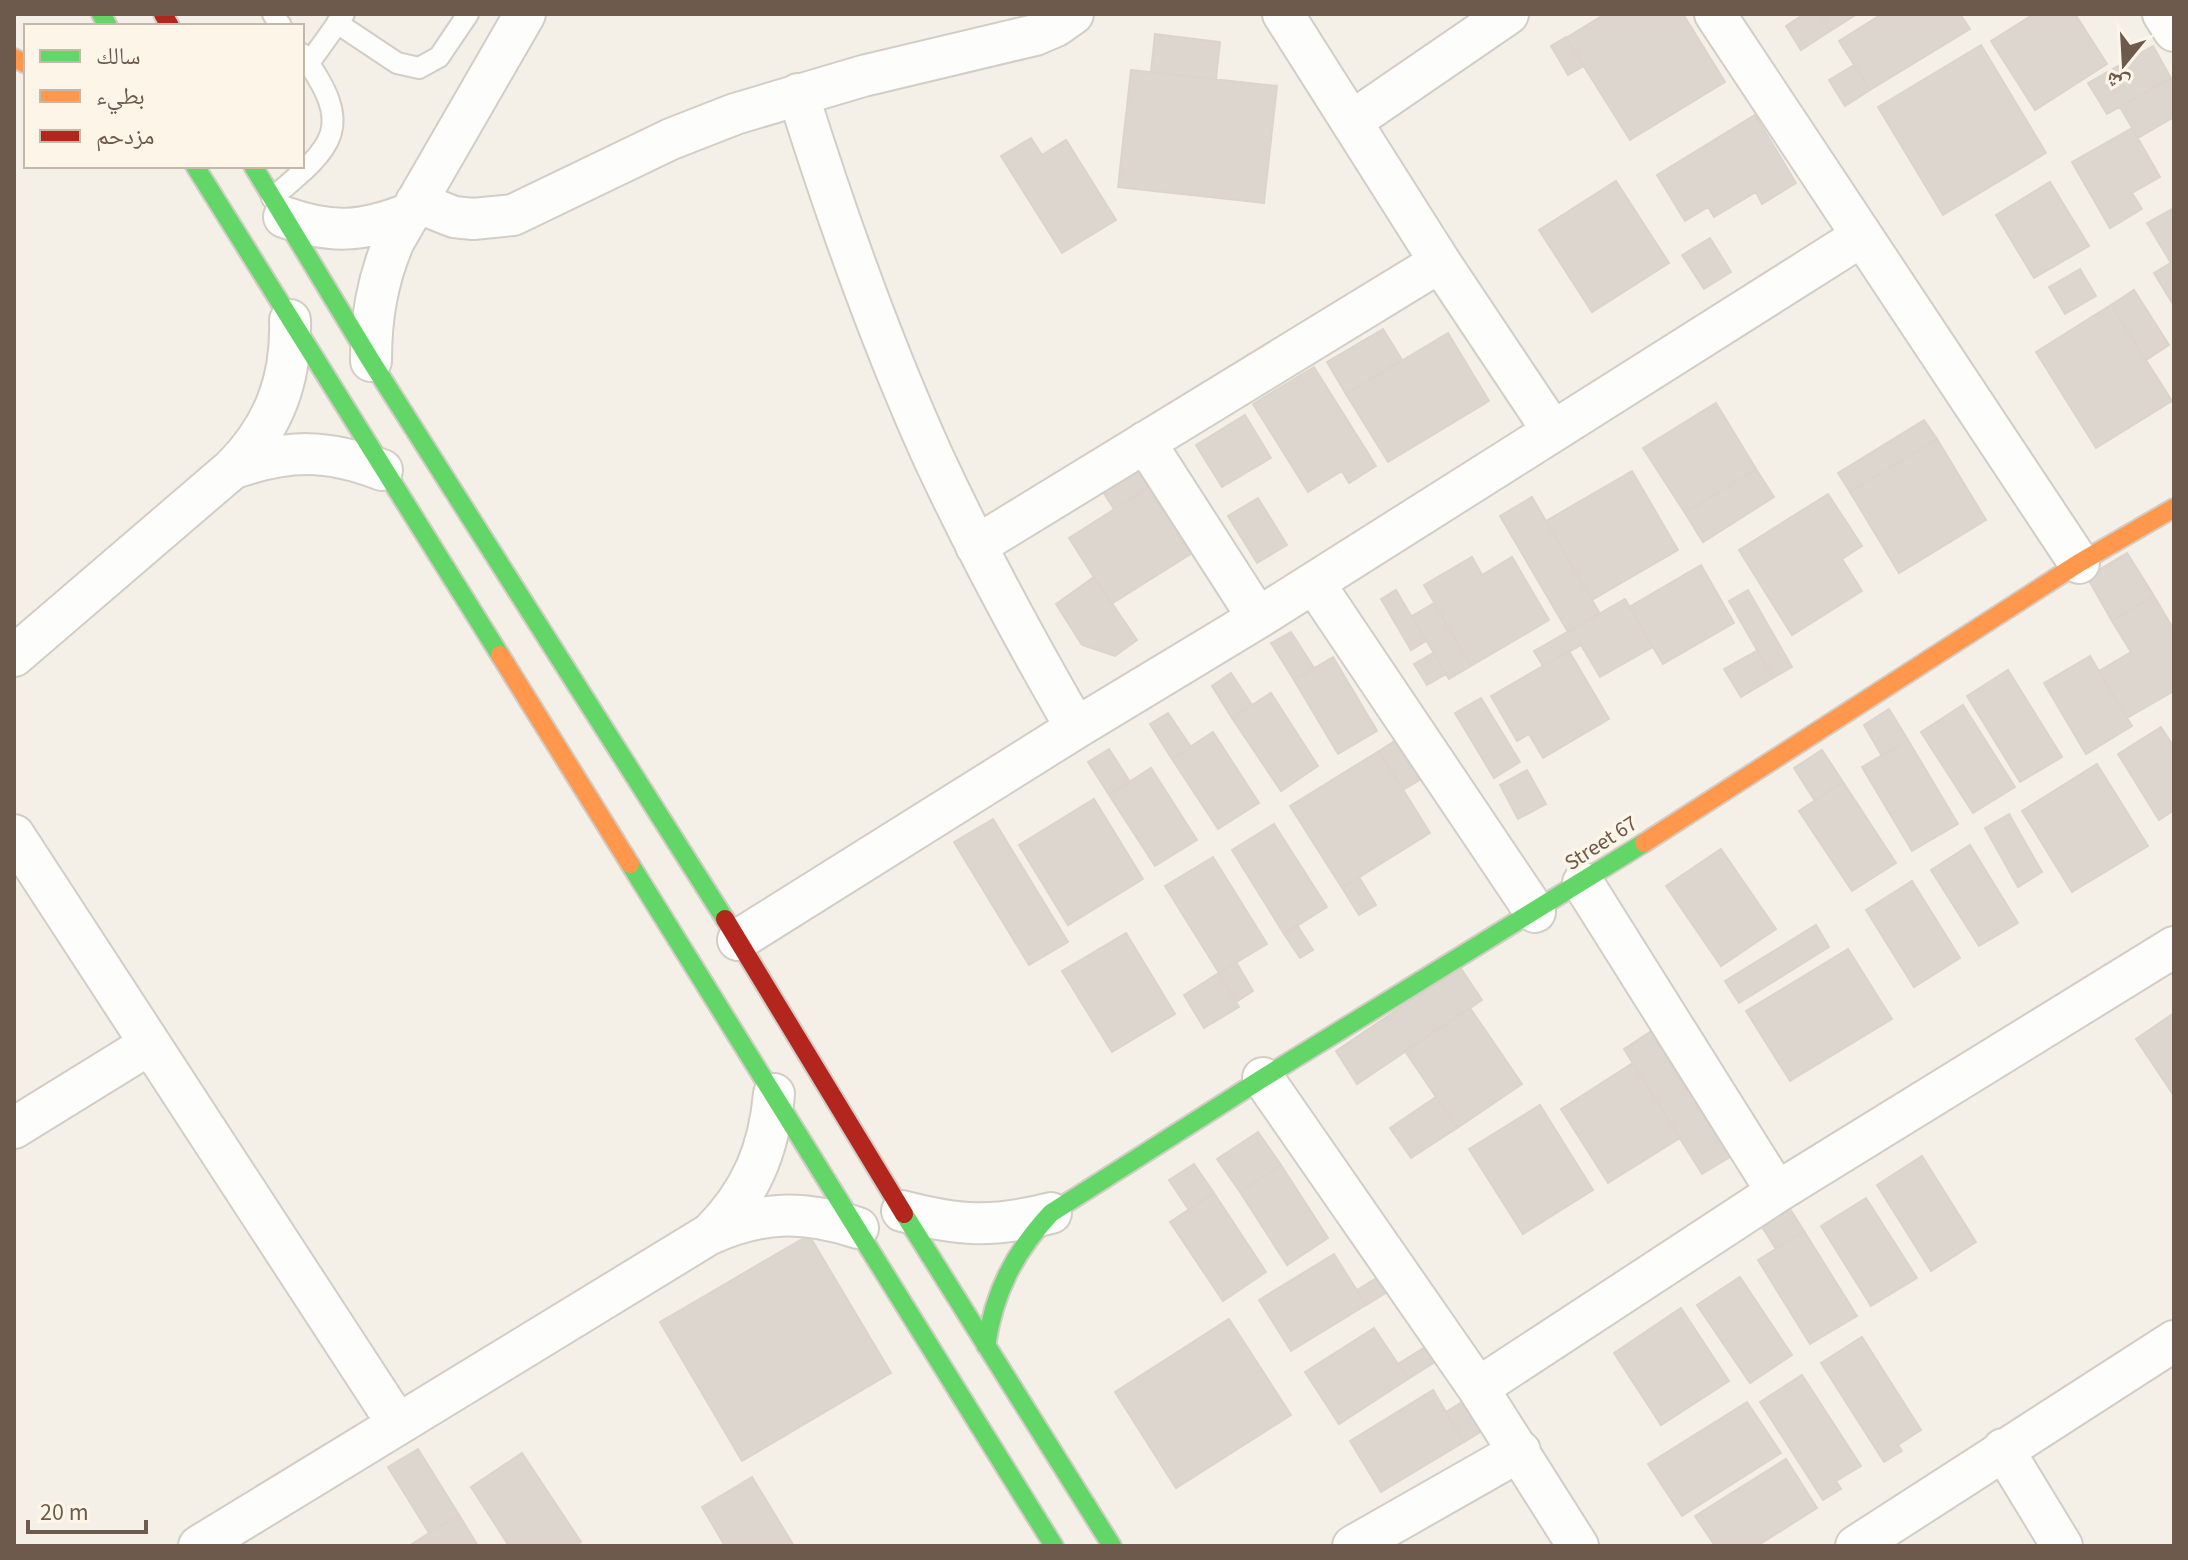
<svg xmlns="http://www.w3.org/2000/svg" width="2188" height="1560" viewBox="0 0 2188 1560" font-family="'Source Sans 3','Noto Naskh Arabic',sans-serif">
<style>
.building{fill:#ddd6ce;stroke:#dcd4cb;stroke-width:2}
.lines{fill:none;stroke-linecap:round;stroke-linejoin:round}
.lane-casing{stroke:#d3cdc6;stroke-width:24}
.street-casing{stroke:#d3cdc6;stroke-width:44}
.fast-casing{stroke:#d2ccc5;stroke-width:22}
.slow-casing{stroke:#d2ccc5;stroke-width:22}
.jam-casing{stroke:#d2ccc5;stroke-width:22}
.lane{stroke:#fdfdfc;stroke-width:20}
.street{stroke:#fdfdfc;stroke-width:40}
.fast{stroke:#63d668;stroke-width:18}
.slow{stroke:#ff974d;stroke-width:18}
.jam{stroke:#b3261e;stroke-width:18}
.labels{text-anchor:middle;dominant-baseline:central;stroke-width:7;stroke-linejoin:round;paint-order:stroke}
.street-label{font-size:22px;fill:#6e5a4c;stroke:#fdf6e8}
</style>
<rect width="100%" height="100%" fill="#f4f0e8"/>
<!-- building -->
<path class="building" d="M1605,14h78l42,68 -95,58 -64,-102z
M1804,14h16l10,17 -29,19 -15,-24z
M1820,14h37l-27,17z
M1882,14h78l10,15 -100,61 -31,-49z
M2034,14h41l32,50 -72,46 -44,-69z
M1155,34l65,8 -4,37 -65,-7z
M1566,37l18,29 -16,9 -17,-29z
M1981,45l65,108 -103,62 -65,-108z
M2153,46l18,32 -64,36 -19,-31z
M1854,65l16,25 -25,16 -16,-26z
M1131,70l146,16 -13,117 -146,-16z
M2171,78l3,6v33l-36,21 -18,-31z
M1755,115l41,68 -34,21 -6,-12 -42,25 -6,-10 -23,14 -28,-46z
M2132,128l28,49 -28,16 10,16 -32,19 -38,-66z
M1031,138l11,17 24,-15 50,80 -54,33 -61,-97z
M1616,181l53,82 -77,49 -53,-82z
M2050,182l39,64 -55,32 -38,-63z
M2174,208v53l-3,2 -24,-40z
M1710,238l21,34 -27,17 -22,-34z
M2174,261v45l-20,-33z
M2080,269l16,27 -31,18 -16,-27z
M2134,290l35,55 -23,15 -35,-55z
M2111,305l61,96 -76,47 -60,-96z
M1383,329l19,31 -56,34 -19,-32z
M1448,333l41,68 -101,61 -42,-68z
M1314,367l62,99 -27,17 -7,-12 -34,21 -55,-88z
M1716,403l40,66 -71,44 -42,-65z
M1245,415l26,43 -49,29 -26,-42z
M1924,420l13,19 -87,53 -12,-19z
M1937,439l49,81 -87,53 -49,-81z
M1140,462l14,22 -40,25 -14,-22z
M1756,469l18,28 -71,45 -18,-29z
M1632,471l46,79 -86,50 -46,-79z
M1154,484l43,66 -86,54 -42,-66z
M1828,494l34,52 -20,13 20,32 -70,44 -53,-85z
M1532,497l68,117 -32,18 -68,-116z
M1258,498l29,47 -30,18 -29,-47z
M2127,553l27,43 -42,25 -25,-44z
M1472,557l10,18 30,-18 37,63 -78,46 -47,-81z
M1701,565l33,58 -71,41 -34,-57z
M1094,577l43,63 -22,16 -33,-11 -26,-41z
M1396,590l30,51 -15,9 -30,-51z
M1748,590l44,77 -19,11 -44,-77z
M2154,596l20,34v61l-47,27 -28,-47 32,-19 -19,-31z
M1625,599l28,48 -53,30 -19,-32 -38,21 -9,-15z
M1434,603l37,63 -22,13 -37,-63z
M1291,632l23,36 -20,12 -23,-37z
M1758,650l15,28 -32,19 -17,-28z
M1569,651l40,68 -66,39 -14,-24 -12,7 -26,-45z
M1433,653l13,21 -19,11 -13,-21z
M2090,656l42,70 -46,28 -42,-71z
M1333,657l44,74 -39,23 -44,-74z
M2008,670l54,87 -42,25 -53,-86z
M1231,673l21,32 -20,13 -20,-32z
M1271,693l47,73 -37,25 -49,-73z
M1481,698l39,64 -26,16 -39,-65z
M1963,705l52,82 -42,26 -52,-81z
M1889,709l19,31 -26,16 -18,-31z
M1168,713l23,34 -19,12 -22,-35z
M2161,727l13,20v63l-15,10 -41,-66z
M1213,732l46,71 -41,26 -46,-70z
M1398,739l25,39 -20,12 -24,-39z
M1908,740l50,84 -46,27 -50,-84z
M1109,749l21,33 -21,13 -21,-33z
M1822,750l21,32 -28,19 -21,-33z
M1379,751l51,82 -88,55 -52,-82z
M2097,764l51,82 -76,46 -50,-81z
M1151,768l46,72 -42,26 -46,-71z
M1527,770l19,34 -28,15 -18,-34z
M1843,782l53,81 -44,28 -53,-80z
M1094,799l49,80 -75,46 -49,-80z
M2009,814l33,58 -24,15 -33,-59z
M993,819l75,123 -39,23 -75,-123z
M1274,824l53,83 -43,27 -52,-84z
M1970,845l48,78 -39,23 -48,-76z
M1721,849l55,80 -55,37 -55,-80z
M1213,857l54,87 -48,29 -54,-87z
M1359,877l17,28 -17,10 -17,-27z
M1912,881l48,77 -46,29 -48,-77z
M1297,925l16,25 -13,8 -16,-24z
M1816,925l13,22 -90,56 -14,-22z
M1126,933l49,81 -63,38 -50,-81z
M1848,949l44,70 -102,62 -44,-70z
M1236,962l17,29 -17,11 -17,-29z
M1460,967l22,33 -125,84 -21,-33z
M1219,973l20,34 -35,21 -20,-33z
M1470,1008l52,76 -65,44 -52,-77z
M2174,1013v83l-38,-57z
M1656,1028l79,126 -33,20 -78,-125z
M1633,1063l47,75 -72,45 -47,-74z
M1436,1097l21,31 -46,30 -21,-30z
M1540,1105l53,85 -70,44 -54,-85z
M1258,1132l23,33 -41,27 -23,-33z
M1922,1156l54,86 -45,29 -54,-86z
M1194,1164l20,29 -25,17 -20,-30z
M1281,1165l47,73 -41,27 -47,-73z
M1214,1193l52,79 -43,29 -53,-79z
M1866,1198l51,80 -46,28 -50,-80z
M1787,1204l17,27 -28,18 -17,-27z
M1804,1231l53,85 -47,28 -52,-84z
M809,1235l82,138 -149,88 -82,-139z
M1334,1254l32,51 -75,46 -32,-51z
M1388,1271l9,15 -31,19 -9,-15z
M1740,1277l52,78 -42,28 -53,-78z
M1681,1308l48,73 -68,44 -47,-72z
M1229,1319l62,96 -115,73 -61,-96z
M1374,1328l34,51 -69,45 -34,-52z
M1862,1337l59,93 -23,15 4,6 -18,11 -63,-99z
M1433,1342l10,15 -35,22 -10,-15z
M1802,1375l59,91 -25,15 5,8 -18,11 -63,-98z
M1433,1390l31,52 -83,50 -31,-51z
M1475,1394l18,30 -29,18 -18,-30z
M1747,1402l34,51 -99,63 -34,-52z
M418,1449l41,66 -30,18 -41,-66z
M522,1453l59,89 -7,4h-65l-38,-59z
M1786,1459l31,49 -60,38h-42l-20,-30z
M752,1477l42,69h-69l-23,-39z
M459,1515l19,31h-69l20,-13z"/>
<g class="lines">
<!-- lane casing -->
<g class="lane-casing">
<path id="lane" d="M273,14l8,12
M337,23l60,40 22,5 20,-11 29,-43
M309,63l35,-49
M272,198c62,-52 84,-70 30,-144"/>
</g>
<!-- street casing -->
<g class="street-casing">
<path id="street" d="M1283,14l157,248 112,168
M1715,14l364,549
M2163,14l11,17
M798,94c39,124 82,246 136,365 43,92 91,181 142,269
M1352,121l156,-107
M416,202l38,15 19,2 40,-4 158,-76 64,-25 128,-38 172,-41 21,-9 17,-12
M284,217c47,17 78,15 124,-3
M371,361c0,-43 6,-80 23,-120l131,-227
M1145,442l113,176
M232,469c56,-20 95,-20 150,1
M976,546l464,-284
M1314,583l221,329
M14,656l218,-187c42,-42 60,-90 58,-149
M14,835l383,588
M1583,883l194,309
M738,940l338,-212 182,-110 604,-382
M1263,1078l215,310 100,158
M14,1128l136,-84
M902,1211c57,15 91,17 149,2
M711,1233c40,-40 58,-83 63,-139
M1478,1388l299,-196 397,-245
M2003,1449l59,97
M199,1546l509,-311c53,-24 94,-25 150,-7
M1353,1546l167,-95
M1856,1546l318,-205"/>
</g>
<!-- fast casing -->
<g class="fast-casing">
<path id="fast" d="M101,14l7,12
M195,166l305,489
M253,166l118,195 354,558
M630,864l424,682
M904,1214l208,332
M986,1346c8,-54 28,-93 65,-133l212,-135 381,-235"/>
</g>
<!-- slow casing -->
<g class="slow-casing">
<path id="slow" d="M14,58l12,6
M500,655l130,209
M1644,843l435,-280 95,-55"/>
</g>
<!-- jam casing -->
<g class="jam-casing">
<path id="jam" d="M163,14l7,12
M725,919l179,295"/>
</g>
<!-- lane -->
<use href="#lane" class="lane"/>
<!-- street -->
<use href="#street" class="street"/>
<!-- fast -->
<use href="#fast" class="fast"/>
<!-- slow -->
<use href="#slow" class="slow"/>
<!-- jam -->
<use href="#jam" class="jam"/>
</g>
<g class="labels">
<!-- street labels -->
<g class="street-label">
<text transform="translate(1601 843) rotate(-33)">Street 67</text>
</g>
</g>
<!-- border -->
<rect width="2188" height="1560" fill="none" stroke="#6e5a4c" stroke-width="32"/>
<!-- legend -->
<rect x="24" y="24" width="280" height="144" fill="#fdf6e8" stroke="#c4b8aa" stroke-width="2"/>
<rect x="40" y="50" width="40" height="12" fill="#63d668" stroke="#c4b8aa" stroke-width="2"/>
<text x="96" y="64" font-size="24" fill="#6e5a4c">سالك</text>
<rect x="40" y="90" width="40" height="12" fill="#ff974d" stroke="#c4b8aa" stroke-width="2"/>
<text x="96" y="104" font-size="24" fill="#6e5a4c">بطيء</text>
<rect x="40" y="130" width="40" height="12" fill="#b3261e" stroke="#c4b8aa" stroke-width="2"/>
<text x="96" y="144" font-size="24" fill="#6e5a4c">مزدحم</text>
<!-- north arrow -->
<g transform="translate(2124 64) rotate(198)" stroke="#fdf6e8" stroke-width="6" paint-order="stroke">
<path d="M0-6L14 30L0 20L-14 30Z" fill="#6e5a4c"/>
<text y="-12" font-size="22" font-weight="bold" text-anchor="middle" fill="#6e5a4c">ش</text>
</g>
<!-- scale -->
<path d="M28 1520v12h118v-12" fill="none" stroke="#6e5a4c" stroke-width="4"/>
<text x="40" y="1520" font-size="24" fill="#6e5a4c" stroke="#fdf6e8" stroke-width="6" paint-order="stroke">20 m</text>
</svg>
